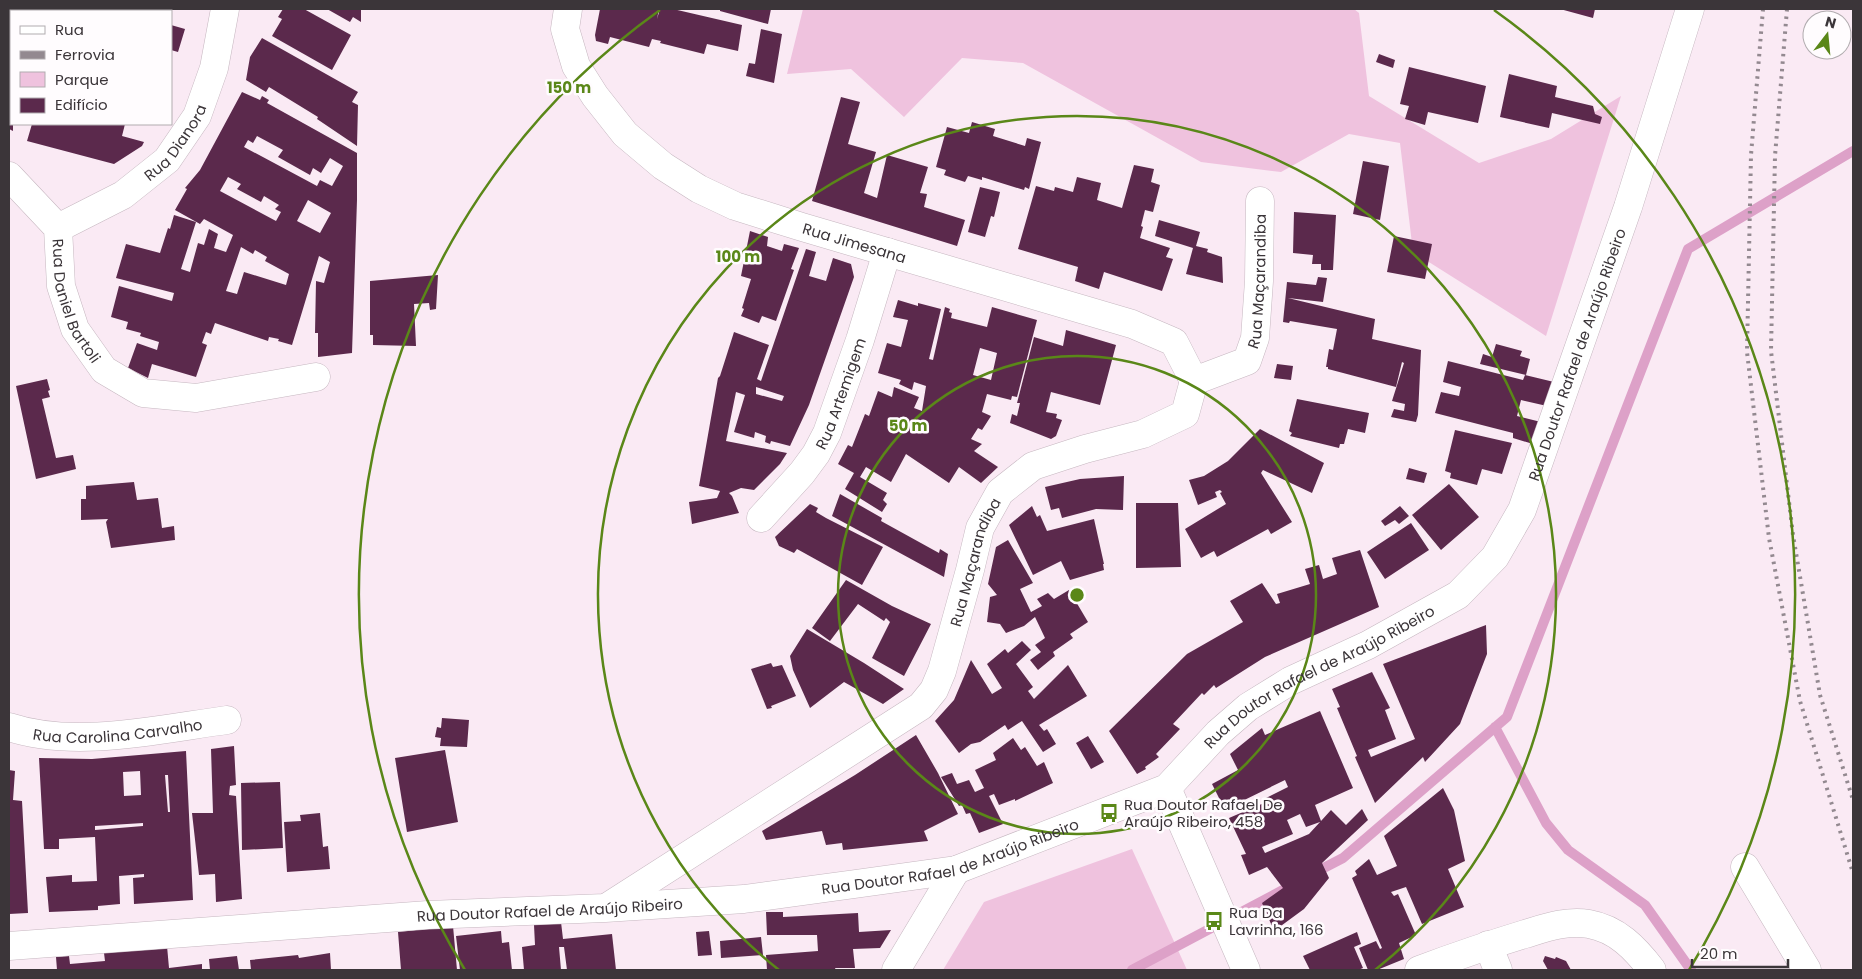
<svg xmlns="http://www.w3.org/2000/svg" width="1862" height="979" viewBox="0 0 1862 979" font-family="Poppins,sans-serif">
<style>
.green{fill:#efc2de}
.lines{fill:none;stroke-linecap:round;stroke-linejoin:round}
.stream{stroke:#dda1c8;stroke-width:10}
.building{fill:#5b294c;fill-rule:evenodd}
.minor-casing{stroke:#c6b7c0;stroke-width:29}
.minor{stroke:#fff;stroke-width:28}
.rail{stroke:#938990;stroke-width:4;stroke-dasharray:2.5 5;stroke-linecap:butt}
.ring{fill:none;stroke:#5a8718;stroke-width:2.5}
.labels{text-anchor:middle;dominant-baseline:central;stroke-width:5;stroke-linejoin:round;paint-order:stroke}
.street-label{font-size:15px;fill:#3b3539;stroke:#fffcfe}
.poi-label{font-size:15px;fill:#3b3539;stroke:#fffcfe;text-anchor:start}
.centre{fill:#5a8718;stroke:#fffcfe;stroke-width:2.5}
.ring-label{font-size:15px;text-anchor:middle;font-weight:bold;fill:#5a8718;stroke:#fffcfe;stroke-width:5;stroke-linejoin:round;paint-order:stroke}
</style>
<rect width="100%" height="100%" fill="#faeaf4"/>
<!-- green -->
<path class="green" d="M803,9h551l5,4 10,83 110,67 72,-24 70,-43 -75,240 -133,-84 -13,-109 -51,-9 -68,38 -80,-10 -178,-99 -61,-5 -58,59 -53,-48 -64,5z
M1132,849l55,121h-244l41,-68z"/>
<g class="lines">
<!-- stream -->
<path class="stream" d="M1495,727l51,96 22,27 77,55 46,65
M1314,873l29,-15 164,-141 181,-468 165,-98
M1132,970l151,-80"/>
</g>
<!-- building -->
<path class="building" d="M9,9h5v2h-3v113h2v7l-4,-2z
M19,9h76l-1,2h-68z
M118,9h40l-1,2h-32z
M283,9h21l47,26 -19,35 -60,-34 10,-17 -4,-2z
M327,9h34v13l-8,-5 -3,5z
M600,9h59l-2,10 3,-10h13l69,16 -4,26 -31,-7 -3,10 -44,-11 1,-2 -9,-2 -3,8 -39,-10 -2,7 -12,-3 -1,-6z
M720,9h51l-3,15 -48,-13z
M1560,9h35l-2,9z
M171,25l14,4 -7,23 -7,-2z
M761,29l21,5 -8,49 -28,-7 3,-13 6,1z
M262,38l96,54 -6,10 6,3 -1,41 -40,-27 1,-2 -49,-30 -3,5 -20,-12 4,-23z
M1379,54l16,6 -2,8 -17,-6z
M1409,67l77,19 -8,37 -50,-11 -3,13 -20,-6 4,-13 -9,-2z
M1509,74l48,12 -2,11 38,9 2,8 7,3 -2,7 -48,-11 -3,15 -49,-11z
M242,92l18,8 2,-4 7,4 -2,3 90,50v47l-5,153 -34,4v-24h-3l1,-52 8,2 6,-21 -11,-6 -27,89 -14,-4 1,-2 -10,-2 -1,4 -53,-18 -4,11 -5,-2 -4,11 5,2 -11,32 -44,-13 -4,14 -20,-10 9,-25 20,7 2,-8 -19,-6 1,-3 -15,-4 2,-7 -17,-5 8,-31 53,15 2,-8 -58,-15 10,-34 34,9 8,-25 2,1 4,-14 22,7 -15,47 9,3 8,-29 6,2 5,-16 9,5 -4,14 12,4 7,-17 -29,-16 -4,5 -25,-14 12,-21 -2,-1 15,-18zM257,136l26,14 -5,7 32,18 3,-7 8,5 9,-15 13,8 -11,20 -12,-6 -3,6 -73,-39 4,-7 5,3zM228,177l13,7 -4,5 24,13 3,-6 15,9 -4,4 6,3 -5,9 -56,-30zM308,200l23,13 -11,20 -23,-12zM241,247l12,7 2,-4 12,7 -2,4 24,13 -3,11 -42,-13 -7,22 -11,-3z
M841,97l19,5 -12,42 28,8 -12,41 13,5 10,-43 41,12 -8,26 7,1 -3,13 41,13 -8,26 -145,-45z
M972,122l23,7 -2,7 32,10 2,-8 14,4 -12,47 -4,-2 -1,3 -42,-13v3l-14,-4 -3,6 -21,-7 2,-5 -10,-3 11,-40 22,6z
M32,124h93l-3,12 22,6 -2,4 -28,18 -87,-23z
M1363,161l26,5 -9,54 -27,-6z
M1134,165l20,4 -3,13 9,3 -7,27 -8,-2 -4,16 2,1 -3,11 30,10 -4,9 7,2 -11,32 -58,-19 -5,17 -24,-8 3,-14 -60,-18 18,-63 18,5 1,-4 18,5 4,-15 24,6 -4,17 25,8z
M980,187l20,5 -6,25 -3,-1 -6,21 -17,-5z
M1294,212l42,3 -3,55h-12v-6h-9l1,-9 -20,-2z
M1159,220l41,12 -4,14 12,3 -1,3 15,5 1,26 -37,-9 7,-26 -38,-12z
M750,231l18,6 -1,9 15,5 2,-7 15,4 -8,21 3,1 -18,51 -14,-5 -3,7 -18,-7 3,-7 -2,-1 9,-29 -10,-3z
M1394,236l38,8 -7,35 -38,-7z
M806,249l10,3 -7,24 17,5 7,-23 18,6 3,13 -45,128 -19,41 -19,-5 -1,3 -5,-2 1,-6 -11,-4 -1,6 -20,-6 11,-37 -9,-3 -10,49 61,12 -7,11 -26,26 -13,-2 -12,5 3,3 7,17 -47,11 -3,-22 28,-4 3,-7 -21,-5 19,-108 2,-2 14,-44 35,13 -12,34 4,2zM756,387l28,9 -2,5 -26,-7z
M438,275l-2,34 -6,1 -1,-7 -15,1 2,42 -43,-1v-10h-3v-54z
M1318,277l9,1 -4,24 -35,-4 87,21 -3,20 49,11 -3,65 -2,7 -25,-5 3,-8 10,2 1,-7 -13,-3 12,-38 -2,-1 -6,25 -68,-18v-2h-2l3,-18 4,1 4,-21 -47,-8 -1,2 -6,-1 4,-40 29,3z
M898,300l20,6v-3l23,6 -12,50 4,1 12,-53 5,2 -1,3 3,1 -1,5 36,9 5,-20 45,13 -20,77 -5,-1 -1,4 -24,-6 -5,18 9,4 -9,14 -4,-2 -7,11 11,5 -8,7 24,16 -17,16 -22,-16 -10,16 -43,-29 -15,28 -25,-15 -6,10 27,16 -4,7 4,4 -5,8 -37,-23 9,-16 -16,-9 10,-19 4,2 13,-33 4,2 9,-25 14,6 2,-10 25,10 -5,11 8,3 4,-25 -12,-4 -2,8 -13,-6 2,-4 -23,-7 9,-30 14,4 7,-27 -15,-3zM980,348l17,5 -6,27 -18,-5z
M1066,330l50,15 -16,60 -49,-13 -5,20 11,2 -1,4 6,2 -6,16 -5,3 -41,-16 2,-9 5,2 3,-13h-3l17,-66 29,9z
M1496,344l26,7 -2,5 10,3 -4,16 -46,-11 3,-10 9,3z
M1448,361l75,19 2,-5 29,7 -7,24 -26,-6 -4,16 24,6 -8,22 -20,-6v-5l-78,-20 6,-21 18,4 2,-9 -18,-5z
M1277,364l16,2 -2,14 -17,-2z
M47,379l3,11 -2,1 2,6 -8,2 14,59 17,-3 3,14 -40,10 -20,-93z
M1297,399l72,14 -4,20 -17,-4 -4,15h-4l-1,4 -49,-12 2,-3 -3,-2z
M1260,429l64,34 -12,30 -49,-23 -2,3 31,49 -21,12 -3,-5 -51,28 -3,-6 -13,7 -16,-29 41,-25 -6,-11 2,-1 -2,-2 -5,2 2,5 -19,8 -9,-25 15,-4 24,-15z
M1455,430l57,13 -10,31 -20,-5 -5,16 -27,-7 1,-5 -6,-2z
M1409,468l18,5 -3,10 -18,-4z
M1124,476l-1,34 -27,-1 -34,9 -3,-10 -8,2 -6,-23 35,-8z
M134,482l3,18 21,-2 4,30 12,-2 1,14 -64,8 -5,-26 2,-3 -27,1v-21h5v-13z
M1449,484l30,33 -38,33 -29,-35z
M840,494l42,24 -1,3 58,32 1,-4 8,5 -4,23 -112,-61z
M1136,503h42l3,64 -45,1z
M810,504l8,4 -2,4 10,6 57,29 -21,38 -65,-36 -3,4 -15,-7 -4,-9z
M1032,506l5,11 3,-2 7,16 47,-12 10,45h-1l1,6 -34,10 -9,-19 -28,14 -24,-50z
M1400,506l9,10 -10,8 -4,-4 -10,6 -4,-5z
M1411,523l18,27 -44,29 -18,-27z
M1008,540l25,43 -13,6 11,23 11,-6 -5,-7 11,-6 6,6 15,-9 19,32 -18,12 3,4 -20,14 2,4 -17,14 -8,-10 11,-8 -6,-7 10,-7 -10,-21 -11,9 -18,7 -6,-9 -13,-2 3,-25 7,-2 -9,-11 8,-37z
M1360,550l19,57 -114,50 -49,31 -2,-3 -10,10 -2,-2 -29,31 7,5 -24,25 3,3 -14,10 1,2 -9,5 -28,-43 78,-77 56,-32 -13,-21 32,-18 14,21 4,-1 -3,-9 33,-10 -5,-15 14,-4 4,14 14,-5 -5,-16z
M846,580l46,26 39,18 -27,52 -32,-18 18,-36 -4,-4 -2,3 -26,-17 -28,37 -18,-13z
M1486,625l1,29 -27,70 -35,38 -2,-5 -48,46 -20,-46 2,-1 -20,-48 3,-1 -8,-18 40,-17 18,36 -5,2 11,29 -28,11 3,7 44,-18 -32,-75z
M807,629l57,34 40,26 -21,15 -39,-22 -34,26 -17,-38 -3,-14z
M1022,641l9,9 -15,14 17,23 -5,4 6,8 34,-34 19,31 -48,29 5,6 3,-2 9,15 -13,8 -21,-31 -14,9 -3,-5 -25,17 -9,2 -12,9 -24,-32 19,-21 17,-40 21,34 10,-6 -15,-24 18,-15 3,4z
M771,663l2,4 9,-2 14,31 -25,10 1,2 -5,1 -16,-40z
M1320,711l33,77 -38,17 6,16 10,-11 15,15 16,-16 6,11 -46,43 7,15 -25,31 -30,22 -12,-28 21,-15 -16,-21 -18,8 -8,-20 5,-1 -17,-36 35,-15 -2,-3 26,-13 -3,-7 -55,27 -1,-2 -5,3 -12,-24 26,-14 -8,-16 32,-26 3,7zM1300,814l6,13 14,-5 -11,12 -44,19 -3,-6 31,-13 -6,-14z
M442,718l27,2 -2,27 -27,-1 1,-8 -6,-1 2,-10 4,1z
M916,735l22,38 20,41 -34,17 4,10 -85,9 -1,-7 -16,2 -4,-14 -56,9 -4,-9 93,-56z
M1088,736l16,26 -13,7 -15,-26z
M1013,738l8,12 4,-3 12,19 7,-4 9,21 -38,18v-2l-16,6 -5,-11 -5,2 14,28 -24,9 -9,-20 -4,1 -4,-9 -3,1 -18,-29 11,-4 5,11 12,-4 6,12 9,-4 -9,-18 21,-10 -3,-7z
M234,746l2,39 -6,1 -1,9 7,1 6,103 -26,3 -1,-28 -16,1 -7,-62h21l-2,-64z
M445,750l13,72 -51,10 -12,-74z
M186,751l7,149 -59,4 -1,-26 11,-1v-3l-25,2 1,28 -22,2v4l-49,2 -3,-35 26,-2v7l25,-1 -2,-44 -36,2v10h-15l-5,-91 53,1zM140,771l1,24 -17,1 -1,-24zM165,775h3l2,37h-2zM143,823v3l-48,4v-4z
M9,770l6,1 -2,29 9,1 6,112 -19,1z
M280,782l3,66 -41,2 -1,-67z
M1443,788l11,22 11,51 -17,8 16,38 -42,17 -16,-37 -15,5 3,4 4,-2 18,41 -17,8 5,16 -27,11h-9l-9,-22 17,-7 4,8 2,-1 -30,-70 5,-3 -2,-4 14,-12 8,16 20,-9 -13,-30z
M320,813l3,34 5,-1 2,23 -43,3 -3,-50 17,-1 -1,-6z
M766,912h17v5l75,-4 1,19 32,-2 -11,18 -27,1 2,19h-20l1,2h-69l-1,-15 52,-4 -1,-16h-50z
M561,922l2,17 49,-5 4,36h-49l-3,-23h-5l2,23h-37l-2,-23 13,-2 -1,-20z
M453,926l4,44h-56l-3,-38z
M501,931l1,12 7,-1 3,28h-52l-4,-34z
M709,931l3,24 -14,1 -2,-24z
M1357,932l4,12 -7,3 9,21 -5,2h-48l-7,-14z
M761,937l2,18 -42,3 -1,-17z
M167,946l2,22 33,-4v6h-145l-1,-13 13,-1 1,8 35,-3 -1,-8z
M330,953l1,17h-80l-1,-10 48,-5 1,3z
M237,956l2,14h-29l-1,-11z
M1545,956l10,3 1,-2 10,4 5,9h-23l-5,-9z"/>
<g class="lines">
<!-- minor casing -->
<g class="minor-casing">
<g id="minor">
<path id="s1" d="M568,9l-3,20 11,37 19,30 30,38 38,32 36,23 36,17 67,21 330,97 42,18 20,39"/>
<path id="s2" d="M9,176l49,52 3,58 14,43 29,41 39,23 53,5 120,-21"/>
<path id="s3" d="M58,228l65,-33 44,-35 30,-44 17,-48 11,-59"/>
<path id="s4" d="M1194,381l53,-20 8,-23 4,-57 1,-80"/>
<path id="s5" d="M761,518l41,-45 14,-19 11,-21 33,-93 27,-88"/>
<path id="s6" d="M9,727c66,22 151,2 218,-7"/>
<path d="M1167,788l79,182"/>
<path d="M1745,867l62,103"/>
<path id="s7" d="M609,906l312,-200 13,-16 8,-19 28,-101 10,-42 20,-36 33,-26 52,-17 58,-15 42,-20 9,-33"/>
<path d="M1488,945l10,25"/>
<path id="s8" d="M9,946l419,-31 177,-7 139,-9 111,-15 101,-14 211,-82 51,-55 30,-26 42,-26 78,-36 90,-50 37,-38 27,-47 106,-303 62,-198"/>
<path d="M896,970l60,-100"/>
<path d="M1419,970c35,-13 70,-25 106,-36 20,-6 42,-14 64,-10 28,5 46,24 63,46"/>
</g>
</g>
<!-- minor -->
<use href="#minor" class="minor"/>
<!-- rail -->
<path class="rail" d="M1763,9l-12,146 -4,197 22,186 31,163 53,172
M1787,9l-12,147 -4,195 22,184 27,160 33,105"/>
</g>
<!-- distance rings -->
<g class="ring">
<circle cx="1077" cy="595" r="239"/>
<path d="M779 970A479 479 0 1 1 1375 970"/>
<path d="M465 970A718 718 0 0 1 660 10M1494 10A718 718 0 0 1 1689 970"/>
</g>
<!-- icons -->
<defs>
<g id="bus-bare" transform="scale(1.5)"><path d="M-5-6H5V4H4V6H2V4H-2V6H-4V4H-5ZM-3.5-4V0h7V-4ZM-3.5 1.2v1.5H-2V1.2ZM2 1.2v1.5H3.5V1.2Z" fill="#5a8718" stroke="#fffcfe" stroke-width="2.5" paint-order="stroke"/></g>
</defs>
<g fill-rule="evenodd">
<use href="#bus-bare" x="1109" y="813"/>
<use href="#bus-bare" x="1214" y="921"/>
</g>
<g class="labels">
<!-- street labels -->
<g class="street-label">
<text stroke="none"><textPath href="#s3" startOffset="148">Rua Dianora</textPath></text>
<text stroke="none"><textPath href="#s1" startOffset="400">Rua Jimesana</textPath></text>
<text stroke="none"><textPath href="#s4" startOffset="138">Rua Maçarandiba</textPath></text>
<text stroke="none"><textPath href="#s2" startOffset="148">Rua Daniel Bartoli</textPath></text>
<text stroke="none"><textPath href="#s8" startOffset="1802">Rua Doutor Rafael de Araújo Ribeiro</textPath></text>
<text stroke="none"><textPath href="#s5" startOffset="150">Rua Artemigem</textPath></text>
<text stroke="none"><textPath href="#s7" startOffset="526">Rua Maçarandiba</textPath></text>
<text stroke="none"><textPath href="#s8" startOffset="1368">Rua Doutor Rafael de Araújo Ribeiro</textPath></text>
<text stroke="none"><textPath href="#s6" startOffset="110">Rua Carolina Carvalho</textPath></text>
<text stroke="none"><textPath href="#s8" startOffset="948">Rua Doutor Rafael de Araújo Ribeiro</textPath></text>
<text stroke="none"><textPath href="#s8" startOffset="542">Rua Doutor Rafael de Araújo Ribeiro</textPath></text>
</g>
<!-- poi labels -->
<g class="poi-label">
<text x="1124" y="804">Rua Doutor Rafael De<tspan x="1124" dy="17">Araújo Ribeiro, 458</tspan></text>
<text x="1229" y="912">Rua Da<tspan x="1229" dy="17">Lavrinha, 166</tspan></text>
</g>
</g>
<circle cx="1077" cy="595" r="8" class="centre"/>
<g class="ring-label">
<text x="569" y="93">150 m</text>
<text x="738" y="262">100 m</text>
<text x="908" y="431">50 m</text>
</g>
<!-- border -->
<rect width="1862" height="979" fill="none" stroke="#3b3539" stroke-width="20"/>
<!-- legend -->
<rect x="10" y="10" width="162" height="115" fill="#fffcfe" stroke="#b1acaf"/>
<rect x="20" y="26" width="25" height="8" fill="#ffffff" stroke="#b1acaf"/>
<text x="55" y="35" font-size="15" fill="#3b3539">Rua</text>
<rect x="20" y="51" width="25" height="8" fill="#938990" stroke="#b1acaf"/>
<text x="55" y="60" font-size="15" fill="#3b3539">Ferrovia</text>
<rect x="20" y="72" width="25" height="15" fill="#efc2de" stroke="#b1acaf"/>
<text x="55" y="85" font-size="15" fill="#3b3539">Parque</text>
<rect x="20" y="98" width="25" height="15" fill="#5b294c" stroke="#b1acaf"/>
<text x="55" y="110" font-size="15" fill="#3b3539">Edifício</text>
<!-- north arrow -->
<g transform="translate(1827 35) rotate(16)"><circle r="24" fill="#fffcfe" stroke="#b1acaf"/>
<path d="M0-4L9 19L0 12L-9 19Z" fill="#5a8718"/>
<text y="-8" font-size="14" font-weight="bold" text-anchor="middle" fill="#3b3539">N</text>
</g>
<!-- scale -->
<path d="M1692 959v8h96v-8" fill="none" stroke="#3b3539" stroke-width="2.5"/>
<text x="1700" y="959" font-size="15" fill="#3b3539" stroke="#fffcfe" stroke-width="4" paint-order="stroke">20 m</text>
</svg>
